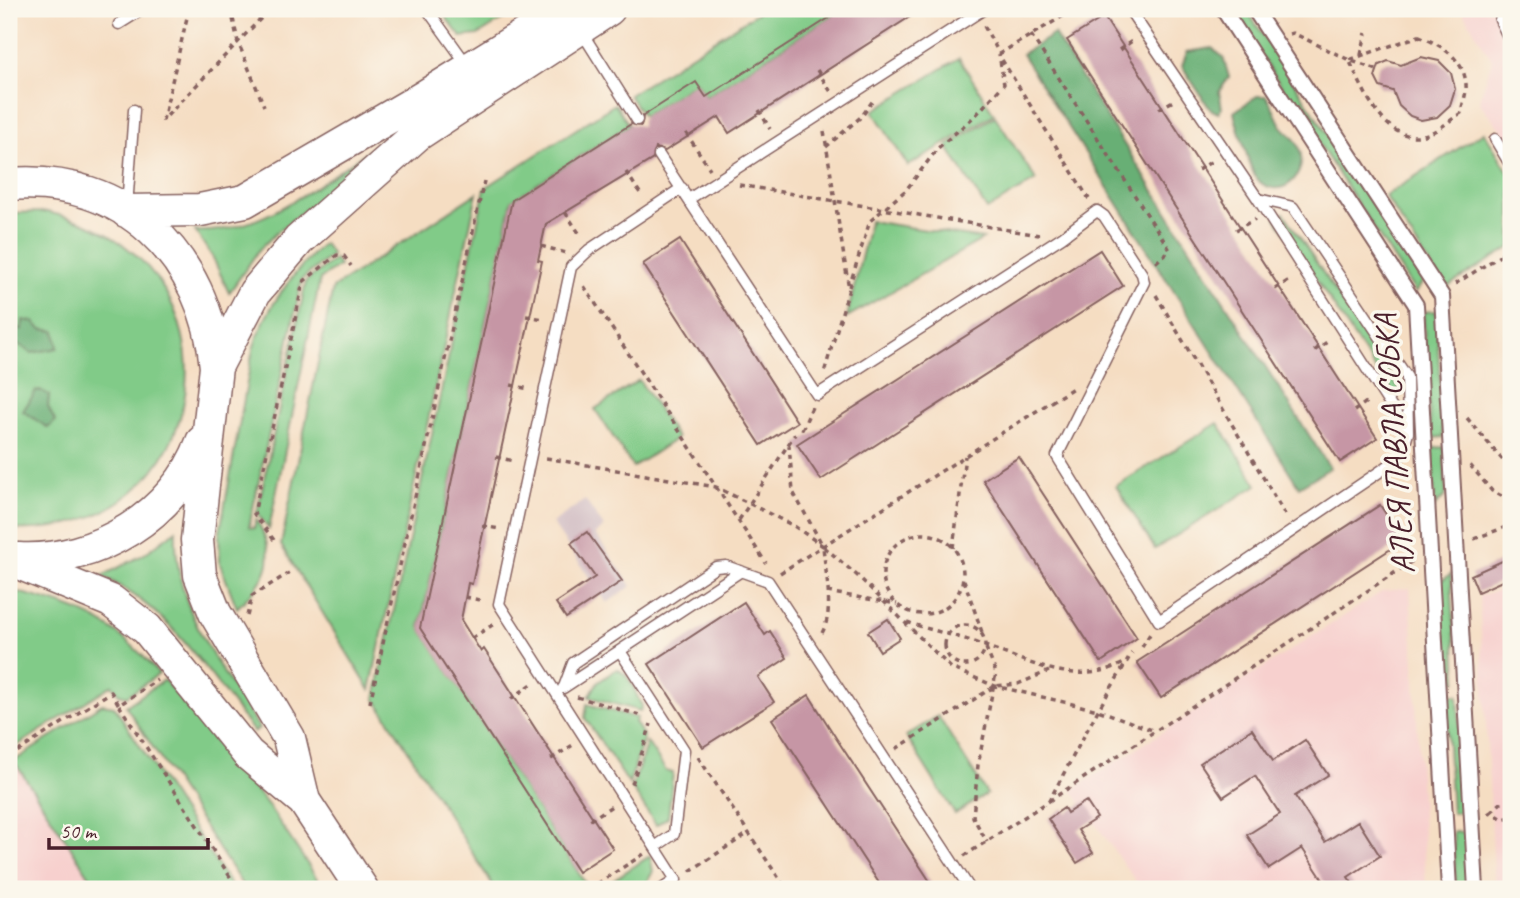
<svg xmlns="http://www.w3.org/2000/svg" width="1520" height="898" viewBox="0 0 1520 898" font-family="Caveat,sans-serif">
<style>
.built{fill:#f7d0ce}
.industrial{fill:#d2bec4}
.green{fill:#81cb88;stroke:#66755a;stroke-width:2}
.forest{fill:#68af74;stroke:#596750;stroke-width:2}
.building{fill:#c696a5}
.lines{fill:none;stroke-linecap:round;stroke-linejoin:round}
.service-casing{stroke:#866260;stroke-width:13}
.pedestrian-casing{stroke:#866260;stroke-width:18}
.primary-casing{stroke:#866260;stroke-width:35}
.path{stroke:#866260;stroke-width:3.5;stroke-dasharray:5 5;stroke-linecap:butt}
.service{stroke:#fff;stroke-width:10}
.pedestrian{stroke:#fff;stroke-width:14}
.primary{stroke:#fff;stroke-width:32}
.labels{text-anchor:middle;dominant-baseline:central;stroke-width:7;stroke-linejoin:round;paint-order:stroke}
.street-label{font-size:33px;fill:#4a1f2b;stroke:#fbf7ec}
</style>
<rect width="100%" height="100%" fill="#fbf7ec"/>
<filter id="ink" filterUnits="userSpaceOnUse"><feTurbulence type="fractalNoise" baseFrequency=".0143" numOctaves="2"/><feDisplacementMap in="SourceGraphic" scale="14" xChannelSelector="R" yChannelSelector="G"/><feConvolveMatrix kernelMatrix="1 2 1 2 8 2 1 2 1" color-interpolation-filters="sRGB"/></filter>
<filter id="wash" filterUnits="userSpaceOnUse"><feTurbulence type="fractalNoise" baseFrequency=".00686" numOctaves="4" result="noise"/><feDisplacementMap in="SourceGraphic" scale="28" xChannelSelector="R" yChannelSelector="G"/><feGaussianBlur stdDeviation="1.57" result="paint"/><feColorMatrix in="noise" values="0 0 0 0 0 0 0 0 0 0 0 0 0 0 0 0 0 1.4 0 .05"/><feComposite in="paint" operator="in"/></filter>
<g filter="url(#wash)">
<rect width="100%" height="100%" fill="#f5ddc2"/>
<!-- built -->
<path class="built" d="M1461,9h50v134l-32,-41 13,-42z
M1511,586v303h-16l-16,-293z
M1410,588l16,301h-285l-69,-99 311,-199z
M9,754l5,7 84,128h-89z"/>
<!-- industrial -->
<path class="industrial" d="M585,500l19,27 -9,7 37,52 -25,17 -55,-80z"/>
<!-- green -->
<path class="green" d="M439,9h81l-42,26 -17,2z
M763,9h80l-137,88 -10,-15 -53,34 -14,-21z
M1246,9l177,272 -7,12 -181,-278z
M959,58l35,56 -86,52 -35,-55z
M615,104l14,21 -117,75 -92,427 167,259 -6,3h-86l-120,-191 110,-510z
M995,116l41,64 -49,30 -40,-64z
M1484,132l27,44v71l-66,41 -60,-92z
M384,140l3,5 -110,87 -18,18 -30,43 -16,-35 -18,-27c67,5 135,-56 189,-91z
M477,193l-107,497 -89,-145 52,-257z
M47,212c210,44 172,330 -38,317v-316z
M1284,213l116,177 -8,5 -116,-177z
M870,221l113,18 -136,78z
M324,243l8,12 -30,24 -53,248 5,1 2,-9c24,40 12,59 -19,89l-17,-44 -1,-27 34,-188c13,-42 39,-75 71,-106z
M335,259l4,7 -19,13 -51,250 -12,-16 49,-232z
M1436,311l7,126 -12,1 -8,-126z
M639,380l38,58 -44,29 -38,-58z
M1218,423l39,62 -102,64 -39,-63z
M1444,447l2,48 -11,11 -3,-58z
M176,530c-3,80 43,133 83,198l-5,4c-47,-60 -82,-121 -152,-156l41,-21z
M1451,574l6,106 -12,1 -6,-99z
M9,590c69,17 103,28 150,84l-32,22 -8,-2 -7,-9 -103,66z
M617,669c14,6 17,23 25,37l-2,5 -51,-14 8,-14z
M164,680l104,125 56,84h-79l-119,-183z
M1458,695l6,117 -12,1 -7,-117z
M102,704l12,2 119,183h-135l-84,-128z
M587,704l50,14 -2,4 9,15 -15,47 -44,-66z
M938,716l49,78 -32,20 -49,-78z
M647,742l19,29 7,2 -5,44 -12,8 -24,-37z
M1453,832h13l3,57h-13z
M650,856l3,15 -9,18h-45z"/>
<!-- forest -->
<path class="forest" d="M1054,34l276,434 -31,19 -277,-433z
M1212,48l11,9 6,20 -10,15 3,16 -4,5 -8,-4 -28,-43 5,-14z
M1257,96h9c7,9 9,19 15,29 5,7 14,12 17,20 14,31 -20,59 -42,33 -4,-5 -21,-59 -22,-66z
M23,320l11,2 7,7 14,2 3,17 -26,5 -14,-9 -9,3v-24l13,7z
M36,391h6l7,4 -1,12 7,14 -7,7 -25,-17z"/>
<g id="blocks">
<!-- building -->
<path class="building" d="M843,9h79l-193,124 -10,-16 -54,34 -9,-3 -3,11 -107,65 -8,36 4,1 -70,323 -4,-1 -7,37 20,32 3,-3 129,200 -35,23 -158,-244 92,-428 119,-76 10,2 2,-10 53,-34 10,15z
M1104,17l273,421 -37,24 -273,-422z
M1421,57l18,4 12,12 4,16 -5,16 -13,12 -16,3 -11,-4 -11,-10 -6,-15 -13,-4 -5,-10 4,-12 9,-4 13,4z
M680,240l117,182 -36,23 -118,-181z
M1100,250l23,36 -302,194 -24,-36z
M1019,457l118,181 -36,24 -118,-182z
M1380,505l23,36 -242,157 -24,-36z
M587,532l35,49 -56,37 -10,-15 39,-26 -24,-34z
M1511,557v20l-33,15 -7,-17z
M744,602l21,33 5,-4 17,27 -29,19 16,25 -71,45 -54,-83z
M888,619l12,19 -20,13 -12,-19z
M809,695l27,43 99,151h-52l-111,-170z
M1252,729l21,32 32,-21 23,35 -33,21 30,46 33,-21 22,35 -32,21 8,12h-27l-27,-41 -33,21 -22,-34 33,-21 -25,-38 -32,21 -23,-34z
M1086,801l11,17 -19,12 15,23 -16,10 -29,-44 16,-11 3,5z"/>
</g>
</g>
<g filter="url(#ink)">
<use href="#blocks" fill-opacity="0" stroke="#866260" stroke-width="2"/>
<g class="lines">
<!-- service casing -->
<g class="service-casing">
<path id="service" d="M427,9l41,57
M1504,9l-4,11 11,23
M119,24l24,-15
M581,31l56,89
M1495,139l16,27
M659,155l158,240 245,-158 35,-26 7,5 38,58 2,8 -87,174 102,165 235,-159 8,-8 6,-21 -150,-234 -129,-190
M689,199l295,-190
M1258,199l35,8 114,170 1,55
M127,207l7,-97
M620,651l64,99 -10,84 -19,13
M564,687l9,-24 143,-96 10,-1 42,15 202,308
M563,688l178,-117
M662,889l14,-9 -177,-276 72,-337 18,-17 93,-62"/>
</g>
<!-- pedestrian casing -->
<g class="pedestrian-casing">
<path id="pedestrian" d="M1223,9l193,296 33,584
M1254,9l188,287 34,593"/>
</g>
<!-- primary casing -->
<g class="primary-casing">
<path id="primary" d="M9,184c115,-10 197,72 207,183l-19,173 3,35 15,38 74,125 15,63
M126,211l74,-1 45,-9 177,-103 144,-89
M216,367l39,-75 44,-52 119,-106 191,-125
M9,559l102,42 36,28 101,125 56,47 58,88
M19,559c77,4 156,-44 183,-117"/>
</g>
<!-- path -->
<path class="path" d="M189,9l-26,111 107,-111
M231,9l7,33 26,64
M984,26l15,27
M1289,34l4,-1 56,27 28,10
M1031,35l139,215 -17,15
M1419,36c21,8 46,23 47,49 1,9 -4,19 -5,28 -12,8 -27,22 -43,23 -36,3 -56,-50 -69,-76z
M1119,50l13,-9
M999,54l76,-45
M1361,55l5,-22
M1002,60l87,139
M817,70l14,22
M1159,109l16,-9
M759,110l11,19
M824,131l25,158 -25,84
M686,133l24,36
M826,147l36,-31 12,-17
M1198,170l16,-10
M626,172l16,24
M739,185l300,50
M565,212l16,24
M1236,230l19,-11
M541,246l25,7
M1455,284l56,-35
M584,286l182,277
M849,287l21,-66 36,-31 32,-42 38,-33 28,-31 -5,-30
M1275,289l16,-10
M1156,295l131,223
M526,316l18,3
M1314,351l16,-11
M511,385l18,4
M1354,411l15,-11
M1467,418l44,52
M802,430l10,-23
M496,457l18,4
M546,458l170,29 78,39 29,20 -30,-54 -4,-47
M1470,465l22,26 19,10
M739,520l56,-86
M482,526l18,3
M883 574a40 40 0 1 1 80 0a40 40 0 1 1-80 0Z
M1474,539l37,-14
M274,540l-20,-26 49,-232 34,-27 7,1 7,10
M953,548l12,-92
M780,573l293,-185
M964,580l19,55
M827,592l70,12
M465,597l19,4
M247,616l5,-20 37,-23
M907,622c25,9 53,14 78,24 47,17 92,42 141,16
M945 645a20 20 0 1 1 40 0a20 20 0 1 1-40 0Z
M822,633c13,-23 3,-61 1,-87l37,32 91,90 44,18 103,24 57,21
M472,638l22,-14
M1142,647l8,-13
M986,648l10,25 -18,92 -5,52 14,25
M577,697l66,19
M511,699l21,-15
M370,703l114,-522
M119,705l119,184
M1511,737l-3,34h3
M896,749l99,-63 23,-2 31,-13
M9,757l102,-65 8,13 38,-25
M698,757l88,132
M551,759l22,-14
M632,784l19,-60
M1049,801l365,-241
M1491,812l10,-9 10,-1
M1488,814l3,-2 12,7 8,-2
M590,820l22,-14
M964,856l85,-55 49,-91 34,-57
M690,871l59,-38
M589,889l55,-35"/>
<!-- service -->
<use href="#service" class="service"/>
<!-- pedestrian -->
<use href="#pedestrian" class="pedestrian"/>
<!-- primary -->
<use href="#primary" class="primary"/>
</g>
</g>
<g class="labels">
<!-- street labels -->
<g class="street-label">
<text transform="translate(1394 444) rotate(-94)">АЛЕЯ ПАВЛА СОБКА</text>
</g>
</g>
<!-- margin -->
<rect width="1520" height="898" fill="none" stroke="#fbf7ec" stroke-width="35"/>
<!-- scale -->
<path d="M49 838v10h159v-10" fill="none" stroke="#4a1f2b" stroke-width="3.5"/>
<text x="60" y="838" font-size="21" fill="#4a1f2b" stroke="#fbf7ec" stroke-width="5" paint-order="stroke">50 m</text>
</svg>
